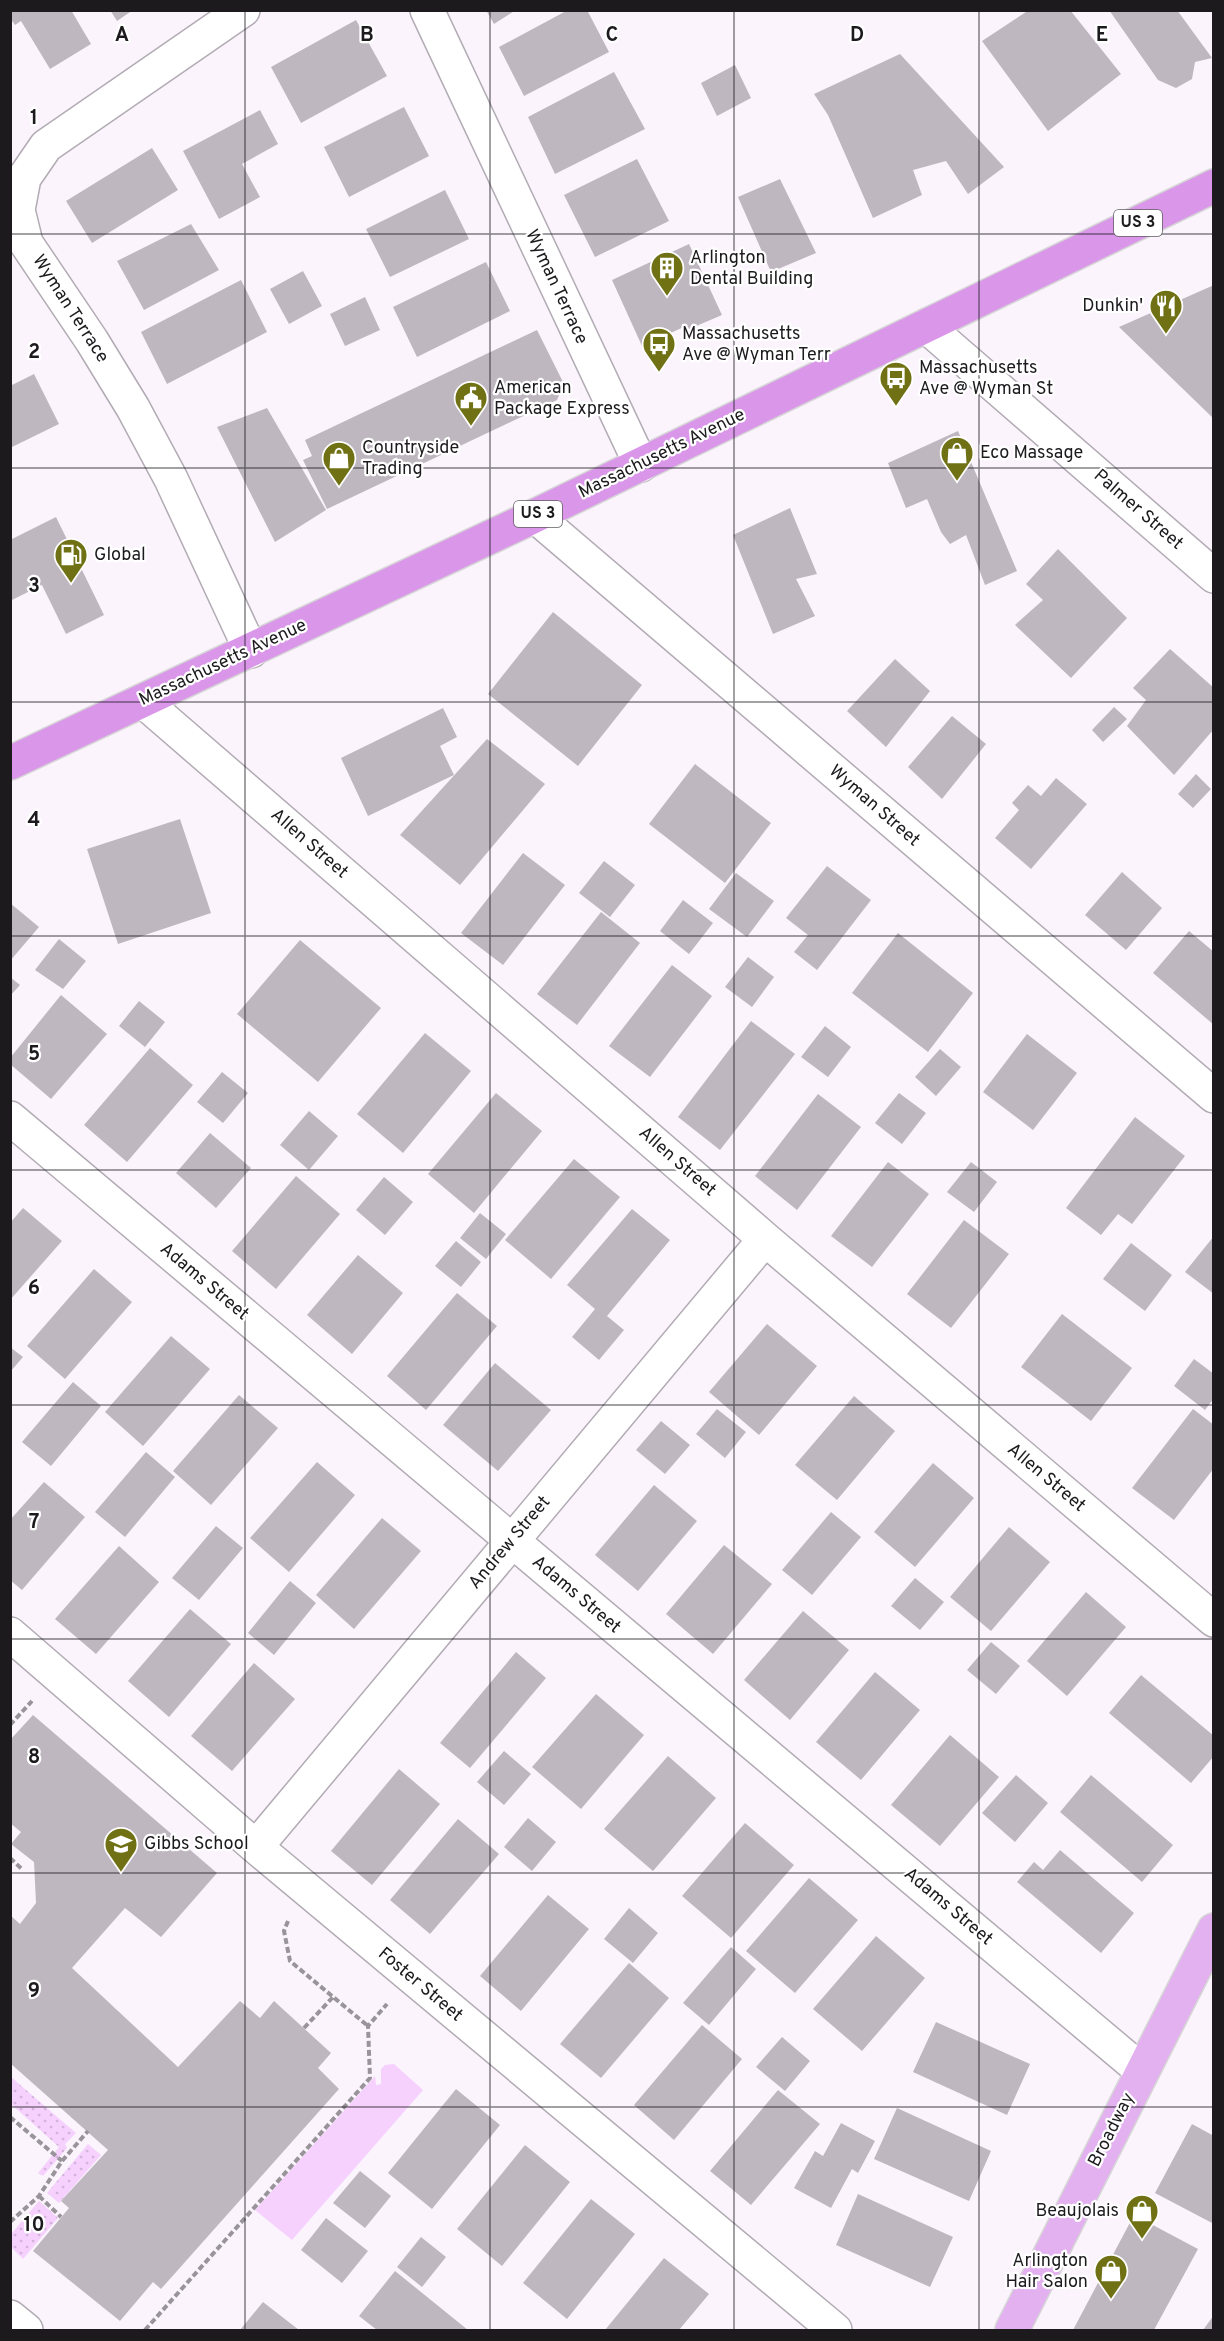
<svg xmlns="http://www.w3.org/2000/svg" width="1224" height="2341" viewBox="0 0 1224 2341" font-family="Overpass,sans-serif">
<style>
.garden{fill:url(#garden-dots)}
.pitch{fill:#f6d1fe}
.building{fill:#bfb7c0}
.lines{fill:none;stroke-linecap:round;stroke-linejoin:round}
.minor-casing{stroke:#b2abb4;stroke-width:36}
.primary-casing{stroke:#d6d6d6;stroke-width:36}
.trunk-casing{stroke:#d6d6d6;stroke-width:36}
.path{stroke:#99949a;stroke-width:4;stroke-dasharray:6 3;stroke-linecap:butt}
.minor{stroke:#fff;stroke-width:33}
.primary{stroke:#e3b1ef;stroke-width:33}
.trunk{stroke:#da97ea;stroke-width:33}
.grid{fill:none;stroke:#1c1a1d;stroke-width:1.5;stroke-opacity:0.55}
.labels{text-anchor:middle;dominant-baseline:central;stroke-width:4.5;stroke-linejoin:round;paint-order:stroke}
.shield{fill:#fff;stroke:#605f61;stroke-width:1.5}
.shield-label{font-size:16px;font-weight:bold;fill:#1c1a1d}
.poi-label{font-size:18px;fill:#1c1a1d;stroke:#fff;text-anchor:start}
.street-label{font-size:18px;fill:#1c1a1d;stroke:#fff}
.grid-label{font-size:20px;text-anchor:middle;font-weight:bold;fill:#1c1a1d;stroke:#fff;stroke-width:4.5;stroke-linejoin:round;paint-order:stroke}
</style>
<defs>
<pattern id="garden-dots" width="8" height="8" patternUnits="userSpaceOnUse" patternTransform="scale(1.5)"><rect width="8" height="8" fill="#f6d1fe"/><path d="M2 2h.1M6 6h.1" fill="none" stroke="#d2b3d9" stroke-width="1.8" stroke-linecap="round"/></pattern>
</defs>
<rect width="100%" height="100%" fill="#fbf4fd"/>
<!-- garden -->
<path class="garden" d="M11,2077l65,56 -11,11 2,4 -24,28 -5,-3 21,-26 -48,-43z
M88,2144l13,11 -42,48 -12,-10z
M39,2201l19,17 -35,41 -12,-12v-13z"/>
<!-- pitch -->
<path class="pitch" d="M394,2064l29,26 -131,150 -37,-30 120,-134 1,9 5,-1v-15l4,-4z"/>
<!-- building -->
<path class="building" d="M10,10h61l20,34 -41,25 -29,-48 -6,4 -5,-7z
M110,10h23l-16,11z
M486,10h30l-22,14z
M568,10h19l22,42 -85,44 -25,-49z
M1029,10h41l51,64 -73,57 -66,-90z
M1109,10h68l35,48 -17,4 -3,17 -16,9 -18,-8z
M356,20l31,56 -86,47 -30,-56z
M900,54l104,113 -36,27 -22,-33 -33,9 9,25 -49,23 -45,-103 -14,-21z
M735,65l16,33 -34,18 -16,-33z
M614,72l31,57 -90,45 -27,-57z
M404,107l25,49 -80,41 -25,-50z
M260,110l18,34 -36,20 18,33 -41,22 -36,-68z
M152,148l26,42 -86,53 -26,-42z
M637,159l32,62 -74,36 -31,-62z
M780,179l36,74 -45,19 -33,-75z
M445,190l24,49 -79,38 -24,-48z
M191,224l28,46 -75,40 -27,-49z
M689,244l33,71 -35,15 -1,-4 -44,20 -30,-66z
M486,262l24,49 -93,46 -24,-50z
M303,271l19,35 -33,18 -19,-35z
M241,280l26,52 -100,52 -26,-52z
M1214,285v134l-95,-92z
M365,297l15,33 -35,16 -15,-32z
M537,330l27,54 -7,16 -230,109 -24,-49 9,-4 -7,-16z
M34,374l25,50 -49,24v-62z
M267,408l59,102 -51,32 -58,-115z
M958,431l59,140 -32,14 -19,-50 -16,9 -9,-12 -14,-33 -21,9 -18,-45z
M790,508l27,66 -21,5 19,37 -42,18 -40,-99z
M56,517l48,98 -38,19 -24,-49 -32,16v-61z
M1058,549l69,69 -56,60 -56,-53 28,-25 -17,-16z
M553,612l89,73 -64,81 -90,-72z
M1170,649l44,39v41l-40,46 -47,-49 19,-26 -13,-12z
M895,659l35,32 -44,56 -39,-36z
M1114,707l13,12 -24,23 -11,-12z
M443,708l14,29 -17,9 14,29 -86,41 -27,-58z
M952,716l34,28 -44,55 -34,-32z
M487,739l58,45 -85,101 -60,-50z
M695,764l76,59 -46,60 -76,-59z
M1196,774l15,15 -18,19 -15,-14z
M1056,778l31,26 -56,65 -36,-31 24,-28 -7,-7 16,-18 13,11z
M180,819l31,94 -93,31 -31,-95z
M523,853l42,32 -62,80 -42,-32z
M604,861l31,24 -25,32 -31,-24z
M827,866l44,34 -54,70 -23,-18 14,-17 -22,-17z
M1122,872l40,36 -36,42 -41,-35z
M736,873l38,28 -27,36 -38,-28z
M683,900l30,23 -24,31 -29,-23z
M10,903l29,24 -29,34z
M601,912l39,31 -63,82 -40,-31z
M1189,931l25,21v73l-61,-52z
M898,933l75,60 -45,59 -76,-59z
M59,939l27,22 -23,28 -28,-19z
M300,940l81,68 -63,74 -81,-68z
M748,957l26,20 -22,30 -27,-20z
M672,965l40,31 -62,81 -41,-31z
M10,977l10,8 -10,11z
M61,995l46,39 -56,65 -41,-35v-6z
M139,1001l26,21 -20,25 -26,-21z
M751,1021l44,33 -75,96 -42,-33z
M825,1026l26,21 -23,30 -27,-20z
M425,1033l46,38 -68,82 -46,-39z
M1027,1034l50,39 -44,57 -50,-38z
M150,1048l43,37 -66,77 -43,-37z
M940,1049l21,18 -25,29 -21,-19z
M222,1072l26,21 -25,30 -26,-21z
M496,1093l46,38 -68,82 -46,-39z
M899,1093l27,20 -24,31 -27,-21z
M818,1094l43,33 -64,83 -42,-34z
M309,1111l29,25 -29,34 -29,-25z
M1135,1117l50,39 -53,68 -14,-10 -17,21 -35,-27z
M210,1133l41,35 -35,40 -40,-35z
M574,1159l46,38 -69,82 -46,-39z
M888,1162l41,32 -57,73 -41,-31z
M971,1162l26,20 -23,30 -27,-20z
M296,1176l44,38 -64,75 -44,-38z
M384,1177l29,25 -28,33 -29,-25z
M23,1208l39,33 -52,59v-77z
M632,1209l38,31 -63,76 17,14 -25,30 -27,-23 23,-28 -28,-24z
M480,1213l26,21 -20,25 -26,-21z
M964,1220l45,34 -58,74 -44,-34z
M1214,1236v58l-29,-22z
M456,1241l25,21 -20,25 -26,-21z
M1131,1243l41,32 -27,36 -42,-32z
M358,1255l45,38 -51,61 -45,-39z
M94,1269l38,33 -67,77 -38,-33z
M457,1293l40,33 -71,84 -39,-34z
M1062,1314l70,54 -41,53 -70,-54z
M767,1324l50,42 -58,69 -50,-43z
M171,1336l39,33 -67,77 -38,-34z
M10,1347l13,10 -13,15z
M1194,1359l20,15v24l-9,12 -31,-24z
M495,1363l56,47 -53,61 -55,-46z
M73,1382l28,24 -50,60 -29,-24z
M239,1395l39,33 -67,77 -38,-34z
M854,1396l41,35 -58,69 -42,-35z
M717,1409l29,23 -21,26 -29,-24z
M1193,1409l21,16v43l-40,52 -42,-32z
M661,1421l29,24 -25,29 -29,-24z
M146,1452l29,25 -50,60 -30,-25z
M317,1462l38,33 -66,77 -39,-34z
M933,1463l41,35 -59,69 -41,-35z
M44,1482l41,35 -63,73 -12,-10v-60z
M654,1485l43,36 -59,70 -43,-36z
M831,1512l30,25 -49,58 -30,-25z
M382,1518l39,33 -67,78 -38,-34z
M216,1526l27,22 -44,52 -27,-22z
M1009,1527l41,35 -59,69 -41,-34z
M724,1545l48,39 -59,70 -47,-40z
M119,1546l40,36 -63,72 -41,-35z
M915,1578l29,24 -24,28 -29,-24z
M290,1581l26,22 -42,52 -26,-22z
M1086,1592l40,35 -59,69 -40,-35z
M190,1609l41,35 -62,73 -41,-36z
M803,1611l46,39 -59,70 -46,-40z
M991,1642l29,24 -24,28 -29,-24z
M516,1652l30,26 -76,90 -30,-25z
M254,1663l41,36 -63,72 -41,-35z
M875,1672l45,38 -59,70 -45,-38z
M1141,1675l73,61v20l-23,27 -82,-70z
M596,1694l48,41 -63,74 -49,-42z
M33,1715l184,158 -56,64 -36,-29 -53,60 106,99 62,-66 20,17 14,-17 57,52 -13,15 21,21 -178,200 -8,-7 -33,39 -87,-70 36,-43 -8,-7 47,-51 -98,-87v-148l10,9 16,-21 -2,-41 -23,-18 10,-12 -11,-9v-83z
M950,1735l49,42 -59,69 -49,-41z
M504,1751l27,23 -27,31 -27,-23z
M668,1756l48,42 -63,73 -49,-42z
M399,1769l41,35 -68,81 -41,-34z
M1016,1775l32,28 -33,39 -33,-29z
M1091,1775l82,70 -31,37 -82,-70z
M528,1818l28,24 -24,29 -28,-24z
M458,1819l41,35 -69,80 -40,-34z
M745,1823l49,42 -63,73 -49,-42z
M1060,1850l74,63 -33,40 -84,-71 17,-20 9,8z
M809,1878l49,42 -63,73 -49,-42z
M548,1895l41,34 -68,82 -41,-35z
M629,1908l29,25 -25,30 -29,-24z
M876,1936l49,42 -63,73 -49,-42z
M731,1947l25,22 -47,56 -26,-22z
M629,1963l40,35 -68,80 -41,-34z
M936,2022l94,42 -23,51 -94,-43z
M702,2025l40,34 -68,81 -40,-35z
M782,2037l28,24 -25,30 -29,-24z
M456,2089l44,36 -68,84 -44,-36z
M778,2090l42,34 -69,81 -41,-34z
M897,2108l94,43 -22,50 -95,-42z
M841,2123l34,18 -17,32 -6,-4 -21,39 -37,-20 21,-37 8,5z
M1192,2124l22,12v88l-59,-31z
M525,2145l45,37 -68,84 -45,-37z
M360,2171l31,25 -26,32 -32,-25z
M858,2194l95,43 -23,50 -94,-42z
M591,2199l44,35 -68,85 -44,-36z
M1134,2215l64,34 -44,81h-81z
M326,2218l42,33 -26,32 -41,-33z
M421,2237l25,20 -24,30 -25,-20z
M664,2258l45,36 -30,36h-74z
M395,2271l73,59h-91l-18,-14z
M263,2302l36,28h-59z
M1214,2315v15h-11z"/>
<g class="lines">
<!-- minor casing -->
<g class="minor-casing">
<path id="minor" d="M243,10l-197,136 -22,32 -6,32 8,33 66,98 41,67 38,71 80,172
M427,10l214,455
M926,326l288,250
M535,516l679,580
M143,701l622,538 449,381
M10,1118l1132,953
M10,1634l246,213 579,483
M256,1847l509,-608
M10,2317l16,13"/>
</g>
<!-- primary casing -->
<g class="primary-casing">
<path id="primary" d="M1012,2330l202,-400"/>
</g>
<!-- trunk casing -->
<g class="trunk-casing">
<path id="trunk" d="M10,763l508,-239 696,-338"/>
</g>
<!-- path -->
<path class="path" d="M10,1725l22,-24
M10,1858l13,12
M288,1921l-4,10 6,30 78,65
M304,2028l29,-31
M10,2117l52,44
M39,2196l22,21
M10,2222l29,-26 23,-35 26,-30
M145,2330l225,-252 -2,-52 19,-22"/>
<!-- minor -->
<use href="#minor" class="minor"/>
<!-- primary -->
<use href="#primary" class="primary"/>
<!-- trunk -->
<use href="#trunk" class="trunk"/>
</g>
<!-- grid -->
<path class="grid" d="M245,10v2320M490,10v2320M734,10v2320M979,10v2320M10,234h1204M10,468h1204M10,702h1204M10,936h1204M10,1170h1204M10,1405h1204M10,1639h1204M10,1873h1204M10,2107h1204"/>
<!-- icons -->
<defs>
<g id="building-pin" transform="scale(1.725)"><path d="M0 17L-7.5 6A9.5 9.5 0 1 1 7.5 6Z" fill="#707115" stroke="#fff"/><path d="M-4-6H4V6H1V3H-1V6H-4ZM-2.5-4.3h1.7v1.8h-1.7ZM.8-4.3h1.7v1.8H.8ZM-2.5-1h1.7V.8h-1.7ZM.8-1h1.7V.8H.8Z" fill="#fff"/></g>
<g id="restaurant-pin" transform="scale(1.725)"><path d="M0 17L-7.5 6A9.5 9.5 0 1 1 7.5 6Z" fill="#707115" stroke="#fff"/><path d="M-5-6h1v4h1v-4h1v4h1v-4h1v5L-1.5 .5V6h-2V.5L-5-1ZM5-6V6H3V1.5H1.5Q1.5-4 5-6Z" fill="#fff"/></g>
<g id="bus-pin" transform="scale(1.725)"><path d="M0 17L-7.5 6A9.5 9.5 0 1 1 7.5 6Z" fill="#707115" stroke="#fff"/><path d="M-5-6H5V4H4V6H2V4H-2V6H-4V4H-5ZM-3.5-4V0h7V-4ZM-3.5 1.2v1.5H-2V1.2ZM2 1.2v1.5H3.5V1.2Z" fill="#fff"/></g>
<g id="civic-pin" transform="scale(1.725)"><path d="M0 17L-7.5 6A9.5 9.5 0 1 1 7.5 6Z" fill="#707115" stroke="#fff"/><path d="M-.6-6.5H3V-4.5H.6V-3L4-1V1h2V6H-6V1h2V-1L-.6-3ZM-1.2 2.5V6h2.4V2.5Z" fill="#fff"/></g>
<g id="shop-pin" transform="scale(1.725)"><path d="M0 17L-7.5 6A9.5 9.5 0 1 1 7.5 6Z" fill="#707115" stroke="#fff"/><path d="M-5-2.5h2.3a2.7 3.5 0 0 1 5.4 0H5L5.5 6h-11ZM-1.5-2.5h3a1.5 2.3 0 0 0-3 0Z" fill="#fff"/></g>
<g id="fuel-pin" transform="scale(1.725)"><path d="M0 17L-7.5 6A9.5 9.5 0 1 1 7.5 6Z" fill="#707115" stroke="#fff"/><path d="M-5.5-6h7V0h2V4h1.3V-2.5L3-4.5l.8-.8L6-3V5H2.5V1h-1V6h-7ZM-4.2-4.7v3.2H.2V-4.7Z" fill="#fff"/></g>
<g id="school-pin" transform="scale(1.725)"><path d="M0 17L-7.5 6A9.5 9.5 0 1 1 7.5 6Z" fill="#707115" stroke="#fff"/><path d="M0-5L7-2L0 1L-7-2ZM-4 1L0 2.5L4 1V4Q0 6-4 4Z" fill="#fff"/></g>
</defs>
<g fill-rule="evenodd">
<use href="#building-pin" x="667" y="268"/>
<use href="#restaurant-pin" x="1166" y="306"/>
<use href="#bus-pin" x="659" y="344"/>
<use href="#bus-pin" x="896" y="378"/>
<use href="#civic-pin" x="471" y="398"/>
<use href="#shop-pin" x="957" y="453"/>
<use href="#shop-pin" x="339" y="458"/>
<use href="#fuel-pin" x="71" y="555"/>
<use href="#school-pin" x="121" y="1844"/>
<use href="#shop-pin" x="1142" y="2211"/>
<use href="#shop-pin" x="1111" y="2271"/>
</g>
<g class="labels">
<!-- shield labels -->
<g class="shield">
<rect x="1114" y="210" width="48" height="26" rx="4.5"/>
<rect x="514" y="501" width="48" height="26" rx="4.5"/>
</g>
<g class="shield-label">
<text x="1138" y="223">US 3</text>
<text x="538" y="514">US 3</text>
</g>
<!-- poi labels -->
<g class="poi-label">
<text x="690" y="258">Arlington<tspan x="690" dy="21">Dental Building</tspan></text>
<text x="1143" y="306" text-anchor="end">Dunkin'</text>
<text x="682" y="334">Massachusetts<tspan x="682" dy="21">Ave @ Wyman Terr</tspan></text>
<text x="919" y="368">Massachusetts<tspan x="919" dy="21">Ave @ Wyman St</tspan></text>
<text x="494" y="388">American<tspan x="494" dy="21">Package Express</tspan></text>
<text x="362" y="448">Countryside<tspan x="362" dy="21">Trading</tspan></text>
<text x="980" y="453">Eco Massage</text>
<text x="94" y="555">Global</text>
<text x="144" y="1844">Gibbs School</text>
<text x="1119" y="2211" text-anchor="end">Beaujolais</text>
<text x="1088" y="2261" text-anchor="end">Arlington<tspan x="1088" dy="21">Hair Salon</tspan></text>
</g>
<!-- street labels -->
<g class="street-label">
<text transform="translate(556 287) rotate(65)">Wyman Terrace</text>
<text transform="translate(70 309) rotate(57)">Wyman Terrace</text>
<text transform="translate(662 454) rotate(-26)">Massachusetts Avenue</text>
<text transform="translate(1138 510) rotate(41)">Palmer Street</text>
<text transform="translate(223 663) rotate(-25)">Massachusetts Avenue</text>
<text transform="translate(874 806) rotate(41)">Wyman Street</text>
<text transform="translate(309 844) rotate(41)">Allen Street</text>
<text transform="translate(677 1162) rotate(41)">Allen Street</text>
<text transform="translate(204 1282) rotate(40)">Adams Street</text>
<text transform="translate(1046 1478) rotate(40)">Allen Street</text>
<text transform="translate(510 1543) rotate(-50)">Andrew Street</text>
<text transform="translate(576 1595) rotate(40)">Adams Street</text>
<text transform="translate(948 1907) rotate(40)">Adams Street</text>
<text transform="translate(420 1985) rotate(40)">Foster Street</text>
<text transform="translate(1112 2130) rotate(-63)">Broadway</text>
</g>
</g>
<g class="grid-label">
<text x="122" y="41">A</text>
<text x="367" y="41">B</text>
<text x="612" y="41">C</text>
<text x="857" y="41">D</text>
<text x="1102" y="41">E</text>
<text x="34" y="124">1</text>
<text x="34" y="358">2</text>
<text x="34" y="592">3</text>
<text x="34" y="826">4</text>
<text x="34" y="1060">5</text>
<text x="34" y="1294">6</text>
<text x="34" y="1528">7</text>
<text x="34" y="1763">8</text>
<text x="34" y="1997">9</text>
<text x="34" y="2231">10</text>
</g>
<!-- border -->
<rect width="1224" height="2341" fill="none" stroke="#1c1a1d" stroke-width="24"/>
</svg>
